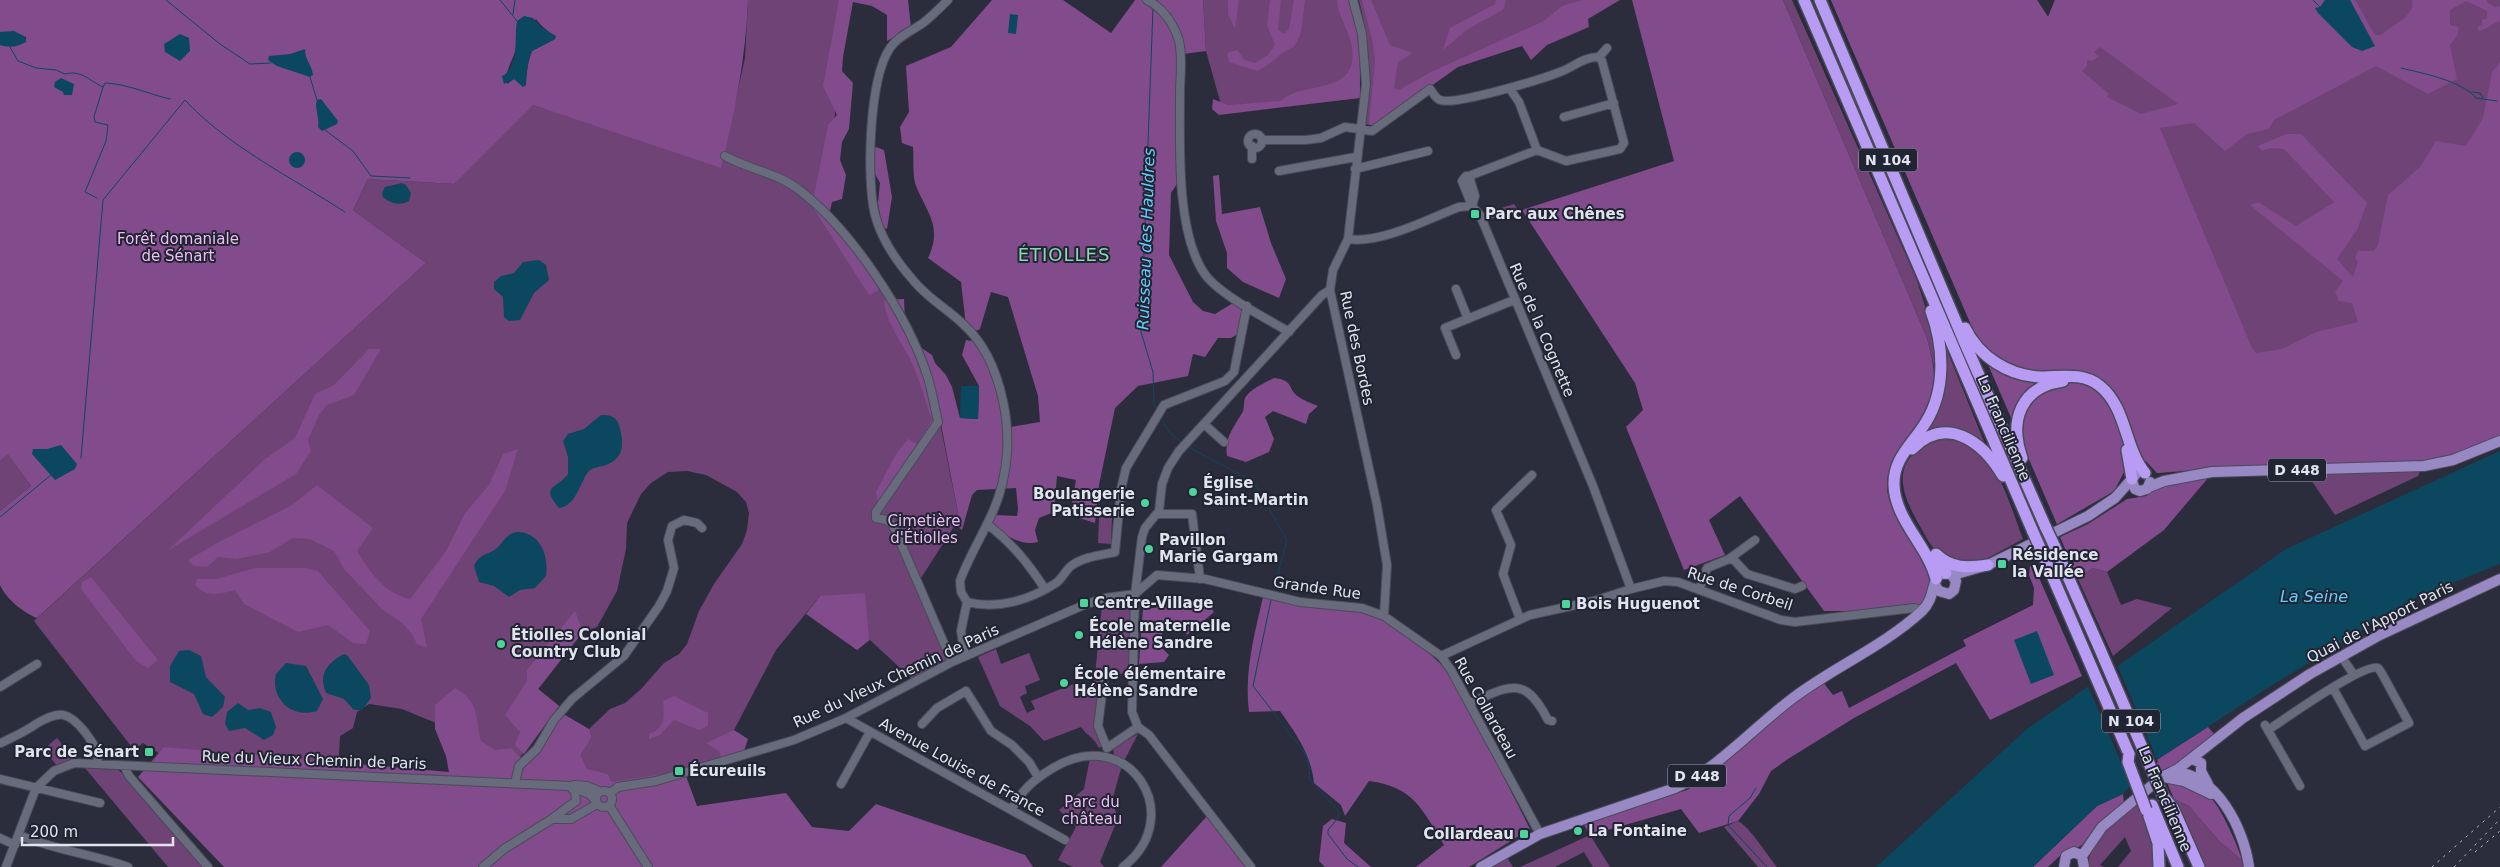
<svg xmlns="http://www.w3.org/2000/svg" width="2500" height="867" viewBox="0 0 2500 867" font-family="'DejaVu Sans',sans-serif">
<style>
.green{fill:#6f4376}
.forest{fill:#824b8b;fill-rule:evenodd}
.water{fill:#0b485f}
.pier{fill:#2b2d3c}
.lines{fill:none;stroke-linecap:round;stroke-linejoin:round}
.stream{stroke:#0b485f;stroke-width:1}
.minor-casing{stroke:#494b58;stroke-width:10}
.major-casing{stroke:#494b58;stroke-width:12}
.highway-casing{stroke:#494b58;stroke-width:14}
.minor{stroke:#676b7c;stroke-width:8}
.major{stroke:#9888c3;stroke-width:10}
.highway{stroke:#b89bf3;stroke-width:11}
.rail{stroke:#b3b5c0;stroke-width:1;stroke-dasharray:2.5 5;stroke-linecap:butt}
.highway-bridge-casing{stroke:#494b58;stroke-width:14;stroke-linecap:butt}
.highway-bridge{stroke:#b89bf3;stroke-width:11}
.poi-dot{fill:#4ed39a;stroke:#212432;stroke-width:2}
.labels{text-anchor:middle;dominant-baseline:central;stroke-width:4;stroke-linejoin:round;paint-order:stroke}
.shield{fill:#212432;stroke:#a7aab5;stroke-width:1}
.shield-label{font-size:14px;font-weight:bold;fill:#e1e3ed}
.poi-label{font-size:15px;font-weight:bold;fill:#e1e3ed;stroke:#212432;text-anchor:start}
.park-label{font-size:15px;fill:#ecbef4;stroke:#212432}
.street-label{font-size:15px;fill:#e1e3ed;stroke:#212432}
.water-label{font-size:16px;font-style:italic;fill:#64ccfb;stroke:#212432}
.quarter-label{font-size:18px;letter-spacing:1px;fill:#87d9b0;stroke:#212432}
</style>
<rect width="100%" height="100%" fill="#2b2d3c"/>
<!-- green -->
<path class="green" d="M748,0h99l-23,216 26,26 51,77 35,103 -65,93v4l17,5 60,137 -35,19 -43,-40 -13,10 -34,-28 -3,-26 -44,54 -42,80 2,23c-40,11 -83,29 -124,29l-4,-8 -21,-4 -6,-15 11,-18 -3,-8 21,-20 15,-6 16,-14 23,-26 15,-9 8,-10 12,-33 15,-27 28,-40 5,-14 2,-17 -3,-11 -9,-10 -31,-17 -19,-4 -19,1 -17,11 -10,11 -14,29 -1,26 -9,42 -20,36 -16,6 -43,56 21,17 -54,71 -47,-45 -56,-23 -33,-5 -12,8 -4,16 -13,8 -2,34 -162,-6 -33,-21 -9,7 -100,-129 392,-358 -73,-53 15,-31 86,5 69,-82 199,61 23,-105z
M1203,0h146l11,51v47l-138,10 -16,-57z
M1359,0h257l-158,66 -84,60 -8,-2c6,-48 4,-77 -7,-124z
M1783,0h9l124,278c10,31 21,59 19,92l-8,-32z
M1831,0h206l11,17 7,-17h445v435l-37,18 -306,20 -11,-12 -22,11 -10,19 -57,33z
M1514,204l4,6 -30,10 -3,-7z
M1942,348h4l41,101 -12,-10 -52,-1z
M940,423l18,90 -3,12 -34,53h-3l-21,-50 3,-5 -22,-7z
M1942,437c54,4 64,59 81,102l-48,26c-10,-3 -24,-4 -33,-9 -9,-5 -16,-19 -21,-28 -24,-41 -31,-71 21,-91z
M8,455l23,31 -31,25v-50z
M2420,471l-2,5 -83,39 -28,-41z
M1099,517l13,1 -1,26 -13,-1z
M2093,568l14,4 14,33 16,-6 35,9 -59,48 -35,-77z
M1126,602l4,4 -1,68 -25,-1 -8,54 8,18 -5,3c-7,-13 -11,-11 -18,-21l-37,14 -14,-15 -30,-20 -22,-49 18,-8 5,15 28,-11 11,27 -15,6 2,7 -7,4 7,16 8,-4 -4,-8 45,-18 4,8 14,-6 8,-80z
M1138,734l-14,27 -10,-6 -1,-7z
M57,738l17,21 -17,7 -13,-17z
M1090,758h12l20,7 -10,36 6,17 -18,44 4,5h-31l-15,-7 18,-33 -17,-17 25,-21z
M85,768l33,2 4,3 83,94h-37z
M2174,799l15,7 31,36 22,18 1,7h-40z
M2137,802l18,39 -1,26h-36l13,-16 -6,-14 -25,28 4,2h-15c-2,-30 28,-48 48,-65z
M1738,821c13,7 28,33 39,46h-19l-34,-40z
M1590,835l20,32h-17l-9,-15 -29,15h-35z
M1506,856l7,11h-24z"/>
<!-- forest -->
<path class="forest" d="M0,0h748c-2,56 -13,113 -27,168l-188,-63 -79,79 -86,-5 -15,31 73,53 -389,355c-13,-5 -31,-19 -37,-33 0,-8 0,-61 0,-74l31,-25 -23,-31 -8,6zM536,19c6,9 13,11 19,20l-23,12c-4,9 -6,24 -6,34l-2,1 -10,-7 -7,5c-4,-16 13,-30 9,-48z
M839,0h69l3,28 -24,13v-26l-15,-9 -19,-4 -10,55 -1,14 11,12 -4,46 -7,13 -2,18 6,15 -4,24 -10,3 -2,9 41,64 12,13 -14,7 -57,-89 16,-81 9,-10 -14,-29z
M992,0h71l48,33 24,-33h68l3,51 -23,3 -5,128 -7,11 -2,62 24,47 10,9 12,3 18,-11 9,4 -4,27 -7,4h-13l-13,19 -12,-3 -5,22 -50,10 -23,22 -16,77 -4,38 -25,-8 6,-35 -19,-4 -3,36 -15,6 -4,12 3,12c-18,5 -32,-8 -47,-16l5,-11 21,1 1,-7 -2,-21 -39,2 -5,5 -10,35 -7,-5 3,-12 -17,-89 -12,16 -12,4 -39,59 -2,-11 20,-38 12,-15 9,5 15,-24c-8,-21 -13,-44 -23,-63 -10,-19 -23,-35 -25,-57l20,-1 1,23 12,23 15,10 3,8 11,12 6,12 8,31 18,1 1,-33 -17,-31 4,-15 11,2 20,42 7,44 36,-6 -2,-26 -30,-99 -17,-5 -11,37 -9,4 -5,-7 -5,-44 -33,-24c15,-31 -1,-45 -12,-72 -4,-11 -2,-27 -3,-39l-11,-4 -2,-16 9,-15 -3,-46 45,-19z
M1228,0h11l-4,29 -7,-15z
M1270,0h11l-3,30 6,4 5,-5 5,-29h11l-4,33 -7,14c-16,6 -21,17 -37,24l-28,-9 -2,-9 10,-3 8,10 10,3 13,-8 7,-10 -8,-20z
M1337,0h13c10,32 10,64 10,98l-141,17 -7,-6 1,-10 15,6 53,-4c22,-21 78,-4 71,-54 -3,-17 -14,-30 -15,-47z
M1362,0h9l19,45 23,8 -15,9 -4,26 5,2 32,-18 113,-51 18,-15 20,-6h38l-32,19 1,8 -42,18 -16,15 -9,-14 -64,21 -79,56 -10,2 6,-65 -2,-17z
M1496,0h10l-2,8 -3,3 -33,18 -25,21 7,-22 45,-24z
M1632,0h151l144,338c5,21 11,40 4,61 -12,35 -56,62 -41,103 7,18 28,48 39,67 3,18 -2,29 -14,42h-91l-84,-115 -31,24 16,35 -41,15 -58,-143 17,-17 -8,-27 -113,-173 152,-49z
M1831,0h206l11,17 7,-17h300l20,35h7c8,-10 34,-18 30,-35h75l1,3 7,4 5,-1v15c-10,3 -13,9 -22,10v-5l4,-1v-5l5,-2v-7l-21,-10 -16,9v15l9,2 -2,9 -7,9 7,34 -29,15 -52,-28 -102,54 -5,9 -22,5 -22,17 -31,-28 -34,5 92,220 4,5 26,-4 34,-17 42,-10 -6,-19 -13,-2 -4,-9 8,-11 -93,-76 8,-3 38,24 38,-24 -50,-53 -14,-1 -8,3 -4,-5 28,-12h15l66,69 -10,27 -20,29 16,18 5,-16 -3,-3 3,-7h16l4,-6 10,-50 33,-29 15,-25 30,5 17,-28 9,-46 8,-10v373l-37,18 -53,11 -201,4 -52,5 -11,-12 -22,11 -10,19 -57,33zM2100,47l78,57 -37,10 -34,-17 2,-3 -27,-23 5,-5v-6l5,1 7,-5 -5,-4z
M873,146l11,4 8,47 -5,32 -5,-2 -4,-24 2,-20 -6,-11z
M1219,175l3,39 38,-7 11,36 15,36 -7,19 -36,-16 -16,-14v-15l-11,-32 -3,-45z
M369,349h12l-27,46 -27,10 -8,10 -11,25 3,11 -15,23 -129,77 98,-92 30,-21 20,-44 19,-9z
M1274,378c21,2 13,12 25,19 5,4 13,6 19,9l-9,8 -3,10 -33,-13 -8,6 9,22 -5,13 -23,10 -19,-6c-3,-18 7,-29 15,-43 3,-4 1,-10 3,-15 5,-9 20,-15 29,-20z
M518,449l-13,42 -84,128 6,29 -10,-4 -5,-10 -10,-11 -20,-14 -38,-40 -10,-18 -24,-12 -17,-1 -23,14 -33,7 -19,-2 -11,10 -13,-1 -6,-6 31,-18 73,-37 25,-20 56,43 -16,23c13,21 27,42 53,48l36,-48 19,-38 24,-28 14,-31z
M2208,478l-44,52 -57,42 -14,-4 -15,11 -18,-42 28,-13 39,-25 19,-3 14,-11z
M2033,564l49,112 -92,44 -34,-57 -102,55 -66,41 -17,12 -12,23 -21,27 -39,12 -18,-24 -91,26 -7,-12 104,-33 13,-9 58,-52 65,-47 10,13 9,-4 7,17 117,-62 -3,-6 70,-35 1,-17 -5,-13 1,-9z
M255,568h51l12,3 52,60 -4,13 -13,-1 -25,-18 -30,7 -54,-28 -9,-14c-16,4 -28,8 -40,-5l2,-6h20z
M91,577l67,83 -10,8 -12,-7 -55,-72 1,-7z
M865,593l4,47 -12,10 -51,-36 14,-18z
M1263,597c17,4 34,9 52,11 15,1 32,-1 46,3 34,11 69,40 92,66l77,152 -61,38h-53l28,-22c-22,-35 -29,-58 -75,-64l-24,35 -4,-11 -27,-22c-3,-29 -18,-49 -34,-72l-31,1c-5,-39 5,-76 14,-115z
M1203,600l6,4 5,8 -27,23 -4,-9 -9,-2 -12,2v22l7,7 -5,7 -25,2 4,-56h13l3,-6z
M575,611l8,21 -45,57 21,17 -35,48 -9,-9 5,-13 -15,-17 22,-34v-11z
M455,688c25,14 20,28 26,53l14,9 16,-2 13,13 36,-49 29,17 3,8 -11,18 6,14 21,5 4,8 51,-8 20,-6 14,38 89,-13 26,34 37,4 27,-27 149,51 8,12h-809l-86,-90 26,-30 285,25 -3,-16 -11,-27v-24z
M674,696l34,17v13l-9,4 -25,-10 -14,15 -11,4v-5c17,-7 15,-16 14,-33z
M2208,727l7,8 -37,29 -18,7 -5,-10z
M734,730l14,9 -4,12 -23,6 -2,-6 -13,-8z
M2166,780c12,0 31,7 41,14 13,10 30,50 35,66l-22,-18 -31,-36 -15,-7z
M2123,794l1,9 -18,14 -24,28 -5,3 -12,3 -17,16h-15l64,-61z
M1207,816l41,51h-87z
M1332,819l14,4 -2,20 27,24h-46l-6,-6 4,-35z"/>
<!-- water -->
<path class="water" d="M2325,0h25l25,46 -13,5 -10,-4 -34,-34 -3,-5 5,-1z
M1010,14l8,1 -2,19 -8,-1z
M524,16l9,2 8,9 15,9 -1,3 -23,12c-4,9 -6,24 -6,34l-3,2 -9,-8 -10,5 -2,-8c18,-9 12,-39 15,-55z
M14,31l12,6v5c-9,5 -16,6 -26,3v-13z
M180,34l9,4 1,13 -10,10 -15,-9 -1,-8z
M305,49c0,11 7,16 8,26l-3,2 -33,-11 -9,-6 1,-4 21,-2z
M61,78l13,6 -2,11h-8l-1,-3 -9,-5 1,-5z
M321,99l17,22 -1,3 -15,7 -4,-4c2,-10 -4,-18 -1,-27z
M289 160a8 8 0 1 1 16 0a8 8 0 1 1-16 0Z
M402,183l4,2 5,8 -2,8c-9,5 -18,3 -26,-4l-1,-4 3,-6z
M539,260l7,5 3,15 -15,13 -14,27 -11,1 -5,-4 -1,-20 -9,-8v-7l7,-6 13,-3 9,-11z
M961,386h18l-1,33 -18,-1z
M601,415c9,0 15,1 18,10 5,17 6,33 -13,40 -6,2 -13,2 -18,7 -8,11 -12,34 -29,36 -19,-23 -3,-18 9,-34v-17l-5,-16 5,-7 16,-5z
M61,445l16,19 -2,5 -20,11 -23,-26 1,-5h14z
M2500,451v113l-83,33 -148,90 -114,74 -32,33 -26,12 -64,61h-157l151,-138 259,-180z
M517,532c23,0 32,23 29,44l-11,12 -15,2 -11,7 -15,-11 -15,-4 -5,-16c6,-13 12,-10 22,-17 8,-7 9,-15 21,-17z
M2037,631l17,44 -23,9 -17,-44z
M189,650l12,6 5,21 19,20 -2,10 -11,10 -9,-3 -9,-20 -24,-12v-16l9,-15z
M344,654l3,1 22,30 2,13 -9,12h-8l-10,-11 -18,-6c-8,-19 1,-30 18,-39z
M286,663l20,3 17,33 -6,12c-25,8 -47,-12 -41,-37z
M238,703l10,7 12,-2 11,4 5,15 -3,8 -9,5 -19,-12 -16,3 -4,-7 2,-12z"/>
<!-- pier -->
<path class="pier" d="M2117,664l41,98 -26,26 -45,-104z"/>
<g class="lines">
<!-- stream -->
<path class="stream" d="M166,0l54,44 30,20 21,-1
M500,0l17,21
M2313,0l7,7
M1153,8l-12,324 12,40 1,32 3,5
M513,14l2,-14
M10,47l8,14 18,7 20,2 9,4c17,-4 23,6 38,13l-9,30 1,5 13,3 -2,16 -21,51 12,6
M2401,68c21,5 61,13 75,30l21,3
M310,77l7,23
M103,87l2,-4c23,1 43,11 65,16
M2472,92l8,1 3,5
M325,130l28,21 18,25 39,2
M1161,417c6,13 10,19 22,26
M1188,447l55,29 12,9 32,55 -14,52
M81,458l22,-258 82,-100c41,45 109,79 160,112
M0,517l51,-42
M1271,600l-18,86 51,66 4,8 2,20 29,32 -1,6 -10,12v4l19,25 11,8
M1756,788l-6,10 -21,18 -1,9 39,42"/>
<!-- minor casing -->
<g class="minor-casing">
<path id="minor" d="M948,0c-8,8 -16,16 -25,23 -11,8 -25,13 -33,25 -21,31 -24,131 -15,167 6,23 22,47 38,65 14,18 35,29 51,45 21,19 33,48 39,76 8,35 5,75 -9,108 -10,24 -25,47 -34,72l1,11 6,10c30,8 63,-2 89,-19 6,-4 9,-12 15,-17 12,-9 30,-11 44,-14l6,-63 5,-21 38,-63 61,-24 9,-9 13,-66
M1147,0c16,8 27,24 32,41 4,16 1,36 1,53 0,51 -4,137 24,179 14,21 62,45 85,59
M1353,0l9,34 4,50 -18,155 -15,31 -3,20 47,215 10,60 -3,51
M1599,57l8,-9
M1510,89l9,13 18,48
M1564,117l50,-14
M1248 141a7 7 0 1 1 14 0a7 7 0 1 1-14 0Z
M1262,140h44l15,-2 24,-11 27,4 58,-42c3,4 6,10 10,11 14,6 102,-21 120,-28 14,-5 23,-15 39,-15
M725,156c23,13 52,17 73,33 53,40 110,126 130,189 4,14 7,30 10,44l-62,90v6l10,2 7,5 59,137
M1252,159v-13
M1355,169l73,-18
M1279,171l77,-14
M1466,176h3l6,20 -3,10 -10,-25z
M1469,176l68,-26 29,11 54,-12 4,-6 -22,-82 -3,-4
M1348,239c33,5 80,-20 111,-32l13,-1 8,9 113,271 38,103
M1456,289l12,30
M1456,355l-11,-27 69,-28
M1204,424l20,18
M1157,514h35l8,65
M987,524c25,19 41,39 58,65
M1729,559l26,-19
M1699,590l8,-22 22,-9 5,1 13,14 48,15 7,-3
M1135,594l22,-19 48,4 95,23 62,6 22,8 57,40 10,14 89,164
M1520,619l-17,-45 8,-29 -15,-35 36,-35
M965,656l-4,-25 6,-29
M1441,656l89,-41 64,-14 37,-12 33,-8 14,1 103,38 14,2 119,-14 8,2
M2341,656l13,19
M1104,679l-6,47 9,22
M0,687l37,-23
M1469,703c40,-16 55,-30 79,17l4,1
M846,718l219,122
M922,724l15,-16 29,-17 25,40 21,14 17,17 9,15
M2265,725l35,61
M2268,730c17,-11 95,-67 110,-62l3,4 28,51 -44,23 -32,-58
M1,743c12,-6 24,-11 35,-19 23,-14 32,-13 49,8 8,11 13,17 13,31
M1107,748l31,-21
M124,766l5,10 79,91
M0,779l100,24
M515,783l4,-17 18,-17 17,-29 18,-21 52,-43 35,-50 8,-15 7,-23 -6,-28 4,-14 12,-6 13,3 5,5
M841,784l29,-52
M574,785l13,1 12,5
M596 799a8 8 0 1 1 16 0a8 8 0 1 1-16 0Z
M610,793l8,-6 38,-6 138,-41 52,-22 106,-56 132,-57 21,-7 30,-4
M609,805l39,62
M1011,810c12,-21 22,-30 42,-42 77,-46 135,49 70,99
M553,818l23,-17 -1,-9 -5,-6
M19,835c35,15 73,19 109,32
M0,838l15,7
M6,867l30,-79 18,-17 20,-8 496,23 19,8 6,6
M483,867l21,-18 48,-30h19l26,-15
M1251,867l-102,-132 -11,-8 -6,-15 3,-118 7,-57 3,-9 14,-17 3,-27 6,-16 11,-17 143,-156 8,-5"/>
</g>
<!-- major casing -->
<g class="major-casing">
<path id="major" d="M2132,481l3,8 5,2 7,-2 3,-7
M2149,487l15,-6 48,-9 212,-6 29,-6 47,-19
M1953,575l35,-10 100,-49 27,-18 22,-25
M2192,759l9,4v8l7,13
M2174,772c43,2 70,57 75,95
M2164,777l20,4 27,13
M2082,856l20,-29 60,-50 16,-8 65,-51 67,-44 70,-39 120,-56
M1481,867l59,-33 135,-46c44,-20 79,-61 118,-90 41,-31 91,-52 129,-87 13,-12 9,-29 18,-37h11l5,7 -2,9 -5,4 -10,-3 -4,-6
M2064,867l2,-11 8,-4 8,4 2,11"/>
</g>
<!-- highway casing -->
<g class="highway-casing">
<path id="highway" d="M1804,0l229,532
M1820,0l144,341 82,187
M1931,311c13,35 15,79 -5,111 -13,22 -33,36 -32,63 1,35 34,61 42,94
M1965,328c14,29 44,48 76,49 20,0 42,-5 59,9 27,22 24,61 45,87
M1912,449c35,-35 71,-7 91,27
M2127,450l5,29
M2022,458c-13,-37 -2,-71 41,-77
M2054,545l45,102
M2041,550l88,204
M1936,554c15,15 32,14 52,11
M1934,557l12,16
M2163,796l10,12 26,59
M2152,805l26,62
M2149,816l9,27 1,24"/>
</g>
<!-- minor -->
<use href="#minor" class="minor"/>
<!-- major -->
<use href="#major" class="major"/>
<!-- highway -->
<use href="#highway" class="highway"/>
<!-- rail -->
<path class="rail" d="M2475,852l25,-21
M2432,867l68,-60
M2454,867l46,-48"/>
<!-- highway-bridge casing -->
<g class="highway-bridge-casing">
<path id="highway-bridge" d="M2046,528l8,17
M2033,532l8,18
M2099,647l64,149
M2129,754l-1,8 18,48"/>
</g>
<!-- highway-bridge -->
<use href="#highway-bridge" class="highway-bridge"/>
</g>
<!-- markers -->
<g class="poi-dot">
<rect x="1470" y="209" width="10" height="10" rx="2.5"/>
<circle cx="1193" cy="492" r="5"/>
<circle cx="1145" cy="503" r="5"/>
<circle cx="1149" cy="549" r="5"/>
<rect x="1997" y="559" width="10" height="10" rx="2.5"/>
<rect x="1079" y="598" width="10" height="10" rx="2.5"/>
<rect x="1561" y="599" width="10" height="10" rx="2.5"/>
<circle cx="1079" cy="635" r="5"/>
<circle cx="501" cy="644" r="5"/>
<circle cx="1064" cy="683" r="5"/>
<rect x="144" y="747" width="10" height="10" rx="2.5"/>
<rect x="674" y="766" width="10" height="10" rx="2.5"/>
<circle cx="1578" cy="831" r="5"/>
<rect x="1519" y="829" width="10" height="10" rx="2.5"/>
</g>
<g class="labels">
<!-- shield labels -->
<g class="shield">
<rect x="1859" y="148.5" width="58" height="23" rx="4"/>
<rect x="2268" y="458.5" width="58" height="23" rx="4"/>
<rect x="2102" y="709.5" width="58" height="23" rx="4"/>
<rect x="1668" y="764.5" width="58" height="23" rx="4"/>
</g>
<g class="shield-label">
<text x="1888" y="160">N 104</text>
<text x="2297" y="470">D 448</text>
<text x="2131" y="721">N 104</text>
<text x="1697" y="776">D 448</text>
</g>
<!-- poi labels -->
<g class="poi-label">
<text x="1485" y="214">Parc aux Chênes</text>
<text x="1203" y="483">Église<tspan x="1203" dy="17">Saint-Martin</tspan></text>
<text x="1135" y="494" text-anchor="end">Boulangerie<tspan x="1135" dy="17">Patisserie</tspan></text>
<text x="1159" y="540">Pavillon<tspan x="1159" dy="17">Marie Gargam</tspan></text>
<text x="2012" y="555">Résidence<tspan x="2012" dy="17">la Vallée</tspan></text>
<text x="1094" y="603">Centre-Village</text>
<text x="1576" y="604">Bois Huguenot</text>
<text x="1089" y="626">École maternelle<tspan x="1089" dy="17">Hélène Sandre</tspan></text>
<text x="511" y="635">Étiolles Colonial<tspan x="511" dy="17">Country Club</tspan></text>
<text x="1074" y="674">École élémentaire<tspan x="1074" dy="17">Hélène Sandre</tspan></text>
<text x="139" y="752" text-anchor="end">Parc de Sénart</text>
<text x="689" y="771">Écureuils</text>
<text x="1588" y="831">La Fontaine</text>
<text x="1514" y="834" text-anchor="end">Collardeau</text>
</g>
<!-- park labels -->
<g class="park-label">
<text x="178" y="239">Forêt domaniale<tspan x="178" dy="17">de Sénart</tspan></text>
<text x="924" y="521">Cimetière<tspan x="924" dy="17">d'Étiolles</tspan></text>
<text x="1092" y="802">Parc du<tspan x="1092" dy="17">château</tspan></text>
</g>
<!-- street labels -->
<g class="street-label">
<text transform="translate(1542 330) rotate(67)">Rue de la Cognette</text>
<text transform="translate(1357 348) rotate(78)">Rue des Bordes</text>
<text transform="translate(2004 428) rotate(67)">La Francilienne</text>
<text transform="translate(1317 588) rotate(8)">Grande Rue</text>
<text transform="translate(1740 589) rotate(18)">Rue de Corbeil</text>
<text transform="translate(2380 622) rotate(-27)">Quai de l'Apport Paris</text>
<text transform="translate(896 676) rotate(-25)">Rue du Vieux Chemin de Paris</text>
<text transform="translate(1486 708) rotate(61)">Rue Collardeau</text>
<text transform="translate(314 760) rotate(2)">Rue du Vieux Chemin de Paris</text>
<text transform="translate(962 767) rotate(29)">Avenue Louise de France</text>
<text transform="translate(2165 799) rotate(67)">La Francilienne</text>
</g>
<!-- water labels -->
<g class="water-label">
<text transform="translate(1146 239) rotate(-88)">Ruisseau des Hauldres</text>
<text x="2314" y="596">La Seine</text>
</g>
<!-- quarter labels -->
<g class="quarter-label">
<text x="1064" y="254">ÉTIOLLES</text>
</g>
</g>
<!-- scale -->
<path d="M22 837v8h151v-8" fill="none" stroke="#e1e3ed" stroke-width="2.5"/>
<text x="30" y="837" font-size="15" fill="#e1e3ed" stroke="#212432" stroke-width="4" paint-order="stroke">200 m</text>
</svg>
